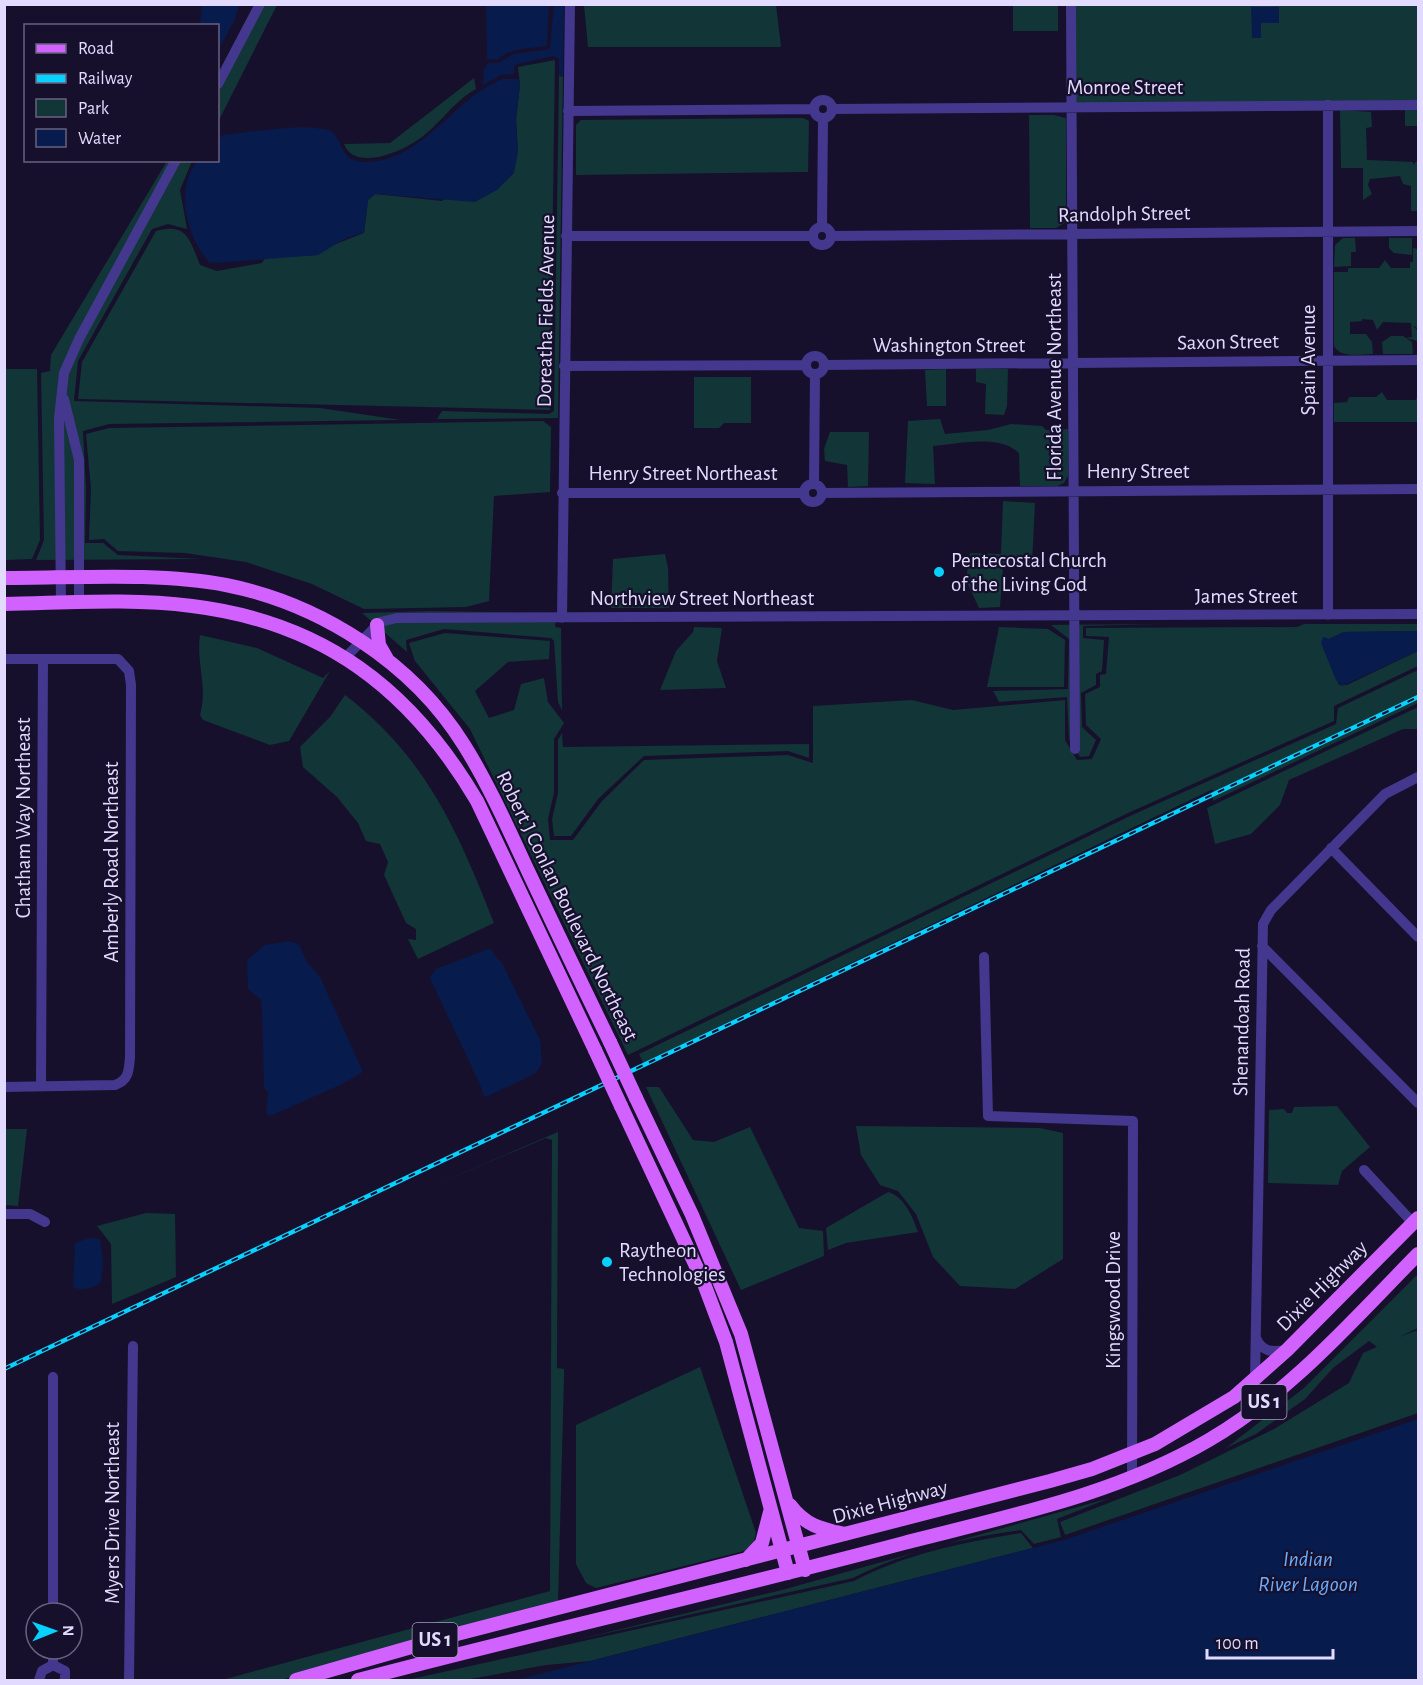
<svg xmlns="http://www.w3.org/2000/svg" width="1423" height="1685" viewBox="0 0 1423 1685" font-family="'Alegreya Sans',sans-serif">
<style>
.green{fill:#123537}
.water{fill:#081b4d}
.lines{fill:none;stroke-linecap:round;stroke-linejoin:round}
.minor{stroke:#43388d;stroke-width:10}
.major{stroke:#d262ff;stroke-width:14}
.rail-casing{stroke:#07d1ff;stroke-width:4.5}
.rail{stroke:#17102c;stroke-width:2;stroke-dasharray:7;stroke-linecap:butt}
.major-bridge{stroke:#d262ff;stroke-width:14}
.poi-dot{fill:#07d1ff;stroke:#17102c;stroke-width:2}
.labels{text-anchor:middle;dominant-baseline:central;stroke-width:4.5;stroke-linejoin:round;paint-order:stroke}
.shield{fill:#17102c;stroke:#a59ec0;stroke-width:1.5}
.shield-label{font-size:20px;font-weight:bold;fill:#e2dbff}
.street-label{font-size:21px;fill:#e2dbff;stroke:#17102c}
.poi-label{font-size:21px;fill:#e2dbff;stroke:#17102c;text-anchor:start}
.water-label{font-size:22px;font-style:italic;fill:#69acff;stroke:#17102c}
</style>
<rect width="100%" height="100%" fill="#17102c"/>
<!-- green -->
<path class="green" d="M260,5h17l-59,117v-46z
M584,5h192l5,42h-193z
M1013,5h45v26h-45z
M1071,5h347v100l-348,2z
M555,60l-5,350 -472,-11 4,-37 74,-131c31,-9 34,9 44,34l17,6 45,-8 3,-5 53,-3 10,-8 36,-14 4,-33 7,-6 67,7 76,-49 -2,-32 4,-35 -2,-18z
M559,75l4,2 -5,341 -121,1 5,-8 107,3 5,-3z
M474,78l2,11c-24,13 -39,40 -63,54 -18,11 -59,27 -69,1l46,-1z
M1340,110l31,2 1,15 -6,1 1,32 46,2v3l4,-4v-35h-12v-16h13l-1,101h-6v-25l-8,-2 -3,-8 -30,3 -2,6 4,9 -9,6v-32h-22z
M1029,115h25l12,3v104l-10,6h-26z
M803,118l6,3 -1,51 -232,3v-50l5,-5z
M167,161h25l-12,29 7,39 -19,-5 -16,5 -74,132 -4,40 246,7 81,12 -292,4 -26,7 3,58 -1,54h18l15,12 84,4 -166,1 8,-20 -3,-167 9,-2 1,-16z
M1343,238h12l1,14h-5v14l-17,1 1,-22z
M1389,238h23v17l-18,-2 -5,-5z
M1413,248l5,1v79l-5,-2 4,4v11l-11,-3 6,-1 -1,-14 -28,-1 -6,8 -4,-10 -11,-1v2l-12,1v12h16l6,8 1,12c-13,0 -32,5 -39,-8v-74h14v-4h31l6,-8 6,8h19v-6h3z
M1391,336h12l9,6 1,12h-30l-1,-12z
M4,369h33l3,171 -8,19 -27,1z
M946,369v37h-19l-2,-36z
M976,369h32l-1,37 -3,9 -19,-1 1,-30 -10,-2z
M694,377h57v46h-27l-5,5h-25z
M1382,392l5,8h29l2,-5v83v-56h-84v-19l13,-1 2,-5h27z
M940,419l5,15 43,-4 23,-6 31,2 4,4 22,-1v47l-4,7 -7,3h-37l-1,-33c-20,-19 -59,-9 -86,-7l2,38 -30,-1 3,-62z
M543,421l8,6 -1,65 -56,4 -5,105 -23,6 -102,2 -52,-25 -66,-22 -61,-9 -67,-2 -14,-12 -15,1 2,-51 -5,-55 23,-6z
M830,432h39l-1,54 -20,1 -1,-22 -22,-4 -1,-12z
M1003,501l32,2 -3,61 -29,2 -3,41 -21,1 -13,-28 4,-27 31,1z
M665,554l3,14 1,40h-58l2,-49z
M431,611l125,2 -1,14 6,1 1,82 -4,-8 -4,-61 -3,-3 -107,-9 -38,11 1,12 -45,-39z
M1162,624l-79,2v12l21,2 -2,31 -6,3v11l-15,8 1,34 14,13 -7,16 -9,1 -11,-18 -2,-42 -68,5 -6,-11 75,-2 1,-50 -18,-14h-7z
M1304,624h114v7l-74,1 -15,7 -6,-2 1,12 15,36h8l71,-34v15l-84,40v15l-206,92 -500,242 -158,-326 -55,-68 -6,-18 36,-10 105,8 -1,18 -41,3 -33,29 14,27 25,-8 7,-26 23,-6 4,24 16,21 -10,16v54l-6,26 2,21h23l29,-39 42,-41 144,-5 25,8v-57l99,-6 41,10 112,-10v40l12,20 15,-1 9,-20 -15,-14 -1,-31 15,-7v-12l6,-1 3,-37 -23,-1v-8l211,-1z
M694,627l28,1 -5,33 9,27 -66,2 16,-39 17,-19z
M999,627l49,2 17,11 -1,47h-77z
M200,635l57,13 66,30 7,-7 -41,70 -19,4 -67,-25 -3,-5c8,-28 -4,-52 0,-80z
M1418,670v33l-205,98v-12l-570,274 -4,-9 491,-238 206,-92 2,-16z
M345,695c80,61 113,136 149,228l-76,36 -10,-20 8,1v-11l-10,-6 -22,-48 4,-13 -8,-18 -14,-3 -8,-18 -21,-26 -34,-30 -3,-20 30,-30z
M1418,707v22h-15l-114,51 -9,25 -29,29 -36,10 -8,-36z
M562,733l1,14 246,-3v14l-21,-7 -144,5 -46,43 -27,37h-17l-2,-17 6,-26v-53z
M646,1087h13l34,53 21,2 36,-15 49,101 24,3 1,25 -83,34z
M1337,1106l33,41 -28,24 -4,14 -70,-2 1,-73 15,-1 3,4h5l2,-6z
M856,1126l184,2 23,5v126l-48,30 -55,-3 -27,-29 -17,-43 -18,-23 -18,-6 -19,-30z
M5,1129h22l-9,77 -13,-1z
M558,1132l-1,236 7,1v8l-6,227 -165,43 -112,33h-59l328,-89 2,-451 -6,-2 -120,51z
M888,1192c16,4 25,25 30,40l-72,11 -18,7 -2,-22z
M146,1213l29,1 1,63 -64,27 -1,-60 -14,-18z
M1418,1274v54l-19,9 19,-7v83l-353,122 -5,-13 120,-47 94,-46 75,-46 14,-30 14,-6 -8,-6 -36,27 -28,31 -49,35 -30,14 78,-60z
M700,1367l56,166 -4,16 -156,39 -10,-5 -10,-19v-139z
M1110,1498l-53,21 4,18 -27,7 -13,-14c-57,8 -116,21 -168,48l-277,62 206,-50z
M1021,1533l12,15 -443,113 -44,4 -81,15h-58l447,-99c51,-27 110,-39 167,-48z"/>
<!-- water -->
<path class="water" d="M202,5h37l-4,14 -17,32v-25l-18,-1z
M486,5h63l-2,41c-18,3 -36,1 -50,14l-10,-1z
M554,5h10l-1,72 -4,-2v-16l-5,-3 -37,8 -3,2v8l-13,1 -18,10 1,-15 4,-7h11l14,-9 37,-5z
M1251,7h28v16h-18v15h-9z
M502,79h16l2,6 -4,35 2,32 -4,21 -17,17 -22,12 -100,-8 -7,6 -4,33 -18,5 -28,17 -101,8 -8,-1c-23,-26 -34,-72 -12,-101l21,-1v-21l5,-4c28,-3 75,-11 101,-6 23,4 10,34 43,33 44,-1 73,-40 104,-64 9,-8 21,-14 31,-19z
M1418,631v20l-76,35 -6,-6 -15,-37 2,-6 6,2 15,-7z
M290,941l9,4 8,17 13,15 43,95 -23,13 -70,31 -4,-3 2,-21 -4,-4 -2,-79 -1,-9 -13,-11 -1,-29 18,-15z
M488,949l4,1 4,8 5,3 39,79 2,23 -6,10 -50,24 -4,-4v-4l-52,-111 6,-9z
M89,1238l11,1 3,23 -2,20c-8,6 -18,10 -28,5l2,-44z
M1418,1419v261h-902l548,-140z"/>
<g class="lines">
<!-- minor -->
<path class="minor" d="M1071,4l4,745
M218,84l42,-80
M814 109a9 9 0 1 1 18 0a9 9 0 1 1-18 0Z
M832,109l586,-4
M568,111l246,-2
M813 236a9 9 0 1 1 18 0a9 9 0 1 1-18 0Z
M822,227l1,-108
M566,236h246
M831,236l587,-5
M806 365a9 9 0 1 1 18 0a9 9 0 1 1-18 0Z
M824,365l594,-5
M564,366l242,-1
M64,399l15,61v143
M804 493a9 9 0 1 1 18 0a9 9 0 1 1-18 0Z
M814,484l1,-110
M562,493h242
M822,493l596,-4
M61,603l-2,-185 5,-45 15,-34 97,-179
M1328,615v-510
M562,618l8,-614
M345,658l35,-36 17,-4 1021,-4
M4,659h114l11,12 2,14 -1,372c-1,13 -1,23 -15,28l-111,2
M1331,848l87,89
M1262,946l156,157
M984,957l4,159 145,5 -1,358
M41,1086l2,-427
M1364,1170l49,53
M4,1214h26l15,8
M1256,1338c7,15 16,14 31,12
M1255,1380l8,-456 8,-14 114,-116 33,-17
M53,1613v-236
M53,1649v16l12,6v9
M39,1680l3,-9 11,-6
M129,1680l4,-334"/>
<!-- major -->
<path class="major" d="M4,578c71,0 154,-6 222,7 95,19 187,78 238,160 25,40 44,83 64,126 27,57 54,114 82,171
M4,604c62,-1 126,-6 188,2 131,16 219,83 285,195l118,249
M377,625l2,20 8,14
M636,1098l56,117 49,119 64,236
M621,1106l82,175 23,61 62,231
M790,1505c15,20 30,24 55,29
M746,1560l16,-17 8,-31
M296,1680l161,-46 593,-153 42,-12 63,-25 79,-47 53,-47 131,-132
M358,1680c182,-48 365,-89 546,-137 104,-27 211,-48 305,-103 81,-47 144,-120 209,-186"/>
<!-- rail casing -->
<g class="rail-casing">
<path id="rail" d="M4,1369l1414,-672"/>
</g>
<!-- rail -->
<use href="#rail" class="rail"/>
<!-- major-bridge -->
<path class="major-bridge" d="M610,1042l26,56
M595,1050l26,56"/>
</g>
<!-- markers -->
<g class="poi-dot">
<circle cx="939" cy="572" r="6"/>
<circle cx="607" cy="1262" r="6"/>
</g>
<g class="labels">
<!-- shield labels -->
<g class="shield">
<rect x="1241.5" y="1385" width="45" height="34" rx="4.5"/>
<rect x="412.5" y="1623" width="45" height="34" rx="4.5"/>
</g>
<g class="shield-label">
<text x="1264" y="1402">US 1</text>
<text x="435" y="1640">US 1</text>
</g>
<!-- street labels -->
<g class="street-label">
<text x="1125" y="87">Monroe Street</text>
<text transform="translate(1124 214) rotate(-1)">Randolph Street</text>
<text transform="translate(546 311) rotate(-89)">Doreatha Fields Avenue</text>
<text transform="translate(1228 342) rotate(-1)">Saxon Street</text>
<text x="949" y="345">Washington Street</text>
<text transform="translate(1308 360) rotate(-90)">Spain Avenue</text>
<text transform="translate(1054 377) rotate(-90)">Florida Avenue Northeast</text>
<text x="1138" y="471">Henry Street</text>
<text x="683" y="473">Henry Street Northeast</text>
<text x="1246" y="596">James Street</text>
<text x="702" y="598">Northview Street Northeast</text>
<text transform="translate(23 818) rotate(-90)">Chatham Way Northeast</text>
<text transform="translate(111 862) rotate(-90)">Amberly Road Northeast</text>
<text transform="translate(567 906) rotate(64)">Robert J Conlan Boulevard Northeast</text>
<text transform="translate(1242 1022) rotate(-89)">Shenandoah Road</text>
<text transform="translate(1322 1286) rotate(-45)">Dixie Highway</text>
<text transform="translate(1113 1300) rotate(-90)">Kingswood Drive</text>
<text transform="translate(890 1502) rotate(-15)">Dixie Highway</text>
<text transform="translate(112 1513) rotate(-90)">Myers Drive Northeast</text>
</g>
<!-- poi labels -->
<g class="poi-label">
<text x="951" y="560">Pentecostal Church<tspan x="951" dy="24">of the Living God</tspan></text>
<text x="619" y="1250">Raytheon<tspan x="619" dy="24">Technologies</tspan></text>
</g>
<!-- water labels -->
<g class="water-label">
<text x="1308" y="1559">Indian<tspan x="1308" dy="25">River Lagoon</tspan></text>
</g>
</g>
<!-- border -->
<rect width="1423" height="1685" fill="none" stroke="#e2dbff" stroke-width="12"/>
<!-- legend -->
<rect x="24" y="24" width="195" height="138" fill="#17102c" stroke="#686180" stroke-width="1.5"/>
<rect x="36" y="44" width="30" height="9" fill="#d262ff" stroke="#686180" stroke-width="1.5"/>
<text x="78" y="54" font-size="18" fill="#e2dbff">Road</text>
<rect x="36" y="74" width="30" height="9" fill="#07d1ff" stroke="#686180" stroke-width="1.5"/>
<text x="78" y="84" font-size="18" fill="#e2dbff">Railway</text>
<rect x="36" y="99" width="30" height="18" fill="#123537" stroke="#686180" stroke-width="1.5"/>
<text x="78" y="114" font-size="18" fill="#e2dbff">Park</text>
<rect x="36" y="129" width="30" height="18" fill="#081b4d" stroke="#686180" stroke-width="1.5"/>
<text x="78" y="144" font-size="18" fill="#e2dbff">Water</text>
<!-- north arrow -->
<g transform="translate(54 1631) rotate(89)"><circle r="28" fill="#17102c" stroke="#686180" stroke-width="1.5"/>
<path d="M0-4.5L10 22L0 15L-10 22Z" fill="#07d1ff"/>
<text y="-9" font-size="16" font-weight="bold" text-anchor="middle" fill="#e2dbff">N</text>
</g>
<!-- scale -->
<path d="M1207 1649v9h126v-9" fill="none" stroke="#e2dbff" stroke-width="3"/>
<text x="1216" y="1649" font-size="18" fill="#e2dbff" stroke="#17102c" stroke-width="4.5" paint-order="stroke">100 m</text>
</svg>
